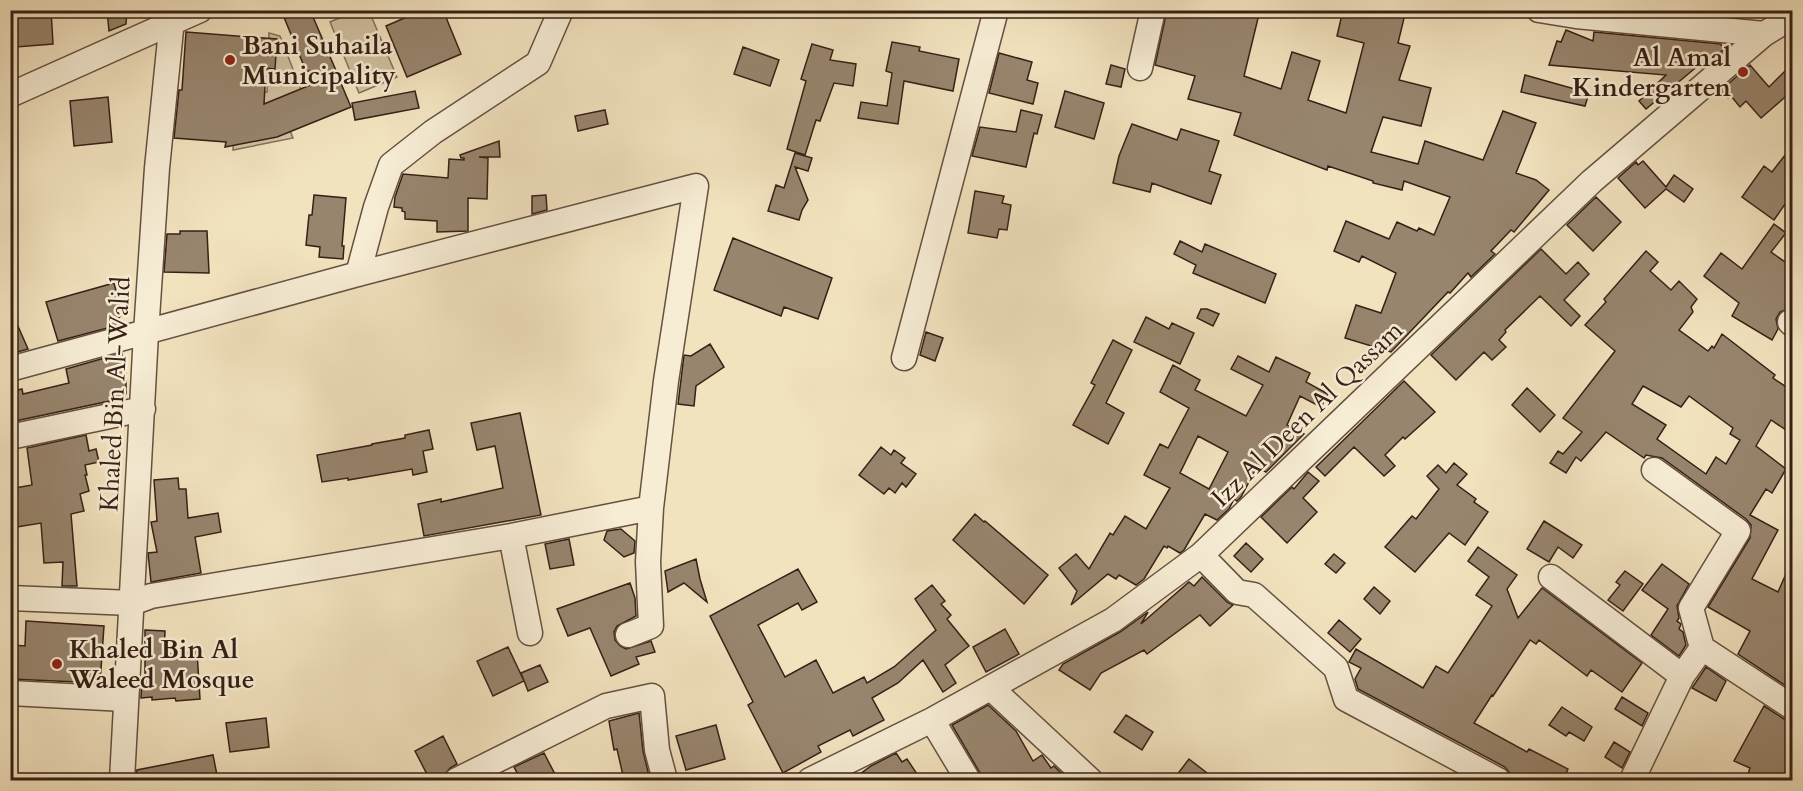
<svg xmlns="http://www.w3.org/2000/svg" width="1803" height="791" viewBox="0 0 1803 791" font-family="Cardo,serif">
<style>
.green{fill:#d2c2a2;stroke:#84715c;stroke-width:1.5}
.building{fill:#98856e;stroke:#362017;stroke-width:1.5;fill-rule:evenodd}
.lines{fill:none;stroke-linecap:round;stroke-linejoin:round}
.minor-casing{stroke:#655141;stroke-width:27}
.minor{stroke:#f7edd5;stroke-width:24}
.poi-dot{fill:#8f2418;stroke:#f7edd5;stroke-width:2}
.labels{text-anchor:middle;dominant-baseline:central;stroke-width:5;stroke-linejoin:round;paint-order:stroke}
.poi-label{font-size:26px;font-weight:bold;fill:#362017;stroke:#f7edd5;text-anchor:start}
.street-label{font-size:26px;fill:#362017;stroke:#f7edd5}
</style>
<rect width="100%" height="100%" fill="#f2e3bf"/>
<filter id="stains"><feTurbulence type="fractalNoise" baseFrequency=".00333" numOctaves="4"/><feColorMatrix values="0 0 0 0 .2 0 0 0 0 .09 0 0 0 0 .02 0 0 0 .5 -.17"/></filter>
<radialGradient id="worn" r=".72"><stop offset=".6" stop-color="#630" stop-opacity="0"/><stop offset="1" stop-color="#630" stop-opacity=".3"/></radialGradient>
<!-- green -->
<path class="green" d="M358,10l11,1 28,66 -38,16 -29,-71z
M269,33l11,3 22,56 -23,11 14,35 -60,12 3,-59 31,1z"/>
<!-- building -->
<path class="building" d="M10,10h41l2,34 -37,3 -1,-10 -5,1z
M107,10h20l-1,14 -17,7z
M281,10h29l27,63 -31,-2z
M423,10h20l18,44 -54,23 -21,-51z
M1167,10h93l-16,66 37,13 11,-37 28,9 -12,39 38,13 18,-70 -27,-7 6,-26h63l-8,33 12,3 -11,34 32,8 -10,38 -38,-9 -12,35 47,12 7,-23 58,19 20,-49 33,12 -20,50 20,7 13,10 -35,42 -3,-2 -20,21 4,3 -24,23 -3,-4 -18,20 -2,-1 -57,60 -46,-14 11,-33 25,8 15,-40 -34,-17 -3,6 -25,-11 12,-30 43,18 8,-17 20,9 2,-3 15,7 16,-38 -46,-16 -2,9 -29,-7v-2l-45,-15 -1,4 -93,-35 7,-22 -53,-14 7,-23 -40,-11z
M1566,30l27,11 1,-9 127,12 2,6 -21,18 -3,-3 -53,44 -7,-8 27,-26 -117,-10 8,-24 4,1z
M186,32l91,7 -2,30 -9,-1 -2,36 73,-30 14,33 -74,30 -52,10 1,-5 -52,-4 5,-48h3z
M892,42l28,5 -1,4 40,8 -6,32 -49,-10 -6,43 -40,-6 3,-16 26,4 5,-33 -6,-2z
M812,44l21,6 -3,10 26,4 -3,22 -19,-3 -14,38 -4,-1 -11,35 -18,-6 19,-68 -5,-2z
M743,47l36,13 -9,26 -36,-12z
M999,53l33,9 -5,18 11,3 -5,21 -44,-11z
M1792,64v27l-31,27 -15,-17 -6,6 -9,-11 -3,2 -7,-8 29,-25 19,22z
M1111,65l14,4 -4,18 -15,-3z
M1525,75l64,18 -4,13 -64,-14z
M415,91l4,17 -64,12 -3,-17z
M1065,91l39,12 -10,36 -39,-12z
M108,97l4,45 -38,4 -4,-45z
M605,110l3,14 -30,7 -3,-15z
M1021,110l21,5 -5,19 -3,-1 -8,34 -54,-11 8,-29 36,5z
M1132,124l45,16 4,-11 38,12 -10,30 12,4 -10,29 -59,-21 -2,9 -37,-9 6,-27z
M499,141l1,16h-21l9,1 -1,41 -19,-1v33l-31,1v-11l-32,-2v-7l-3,-1v-3l-8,-1 1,-10 8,-23 45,4 1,-19 15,1v-2h-3l-1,-3z
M1792,146v48l-18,26 -32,-23 22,-31 8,6z
M795,153l17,5 -4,13 -13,-4 13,33 -6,10 -3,10 -31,-9 8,-26 8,3z
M1643,161l23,26 8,-12 19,14 -9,13 -18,-13 -21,19 -27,-30 18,-16 2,3z
M975,191l29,5 -2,7 9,2 -4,25 -8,-1 -2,9 -29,-5z
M314,195l32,3 -4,48h2l-1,13 -24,-2 1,-10 -14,-2 3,-30h3z
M546,195l1,15 -15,4v-18z
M1596,197l25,25 -28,29 -26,-26z
M1774,224l12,9 -15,19 21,15v40l-12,5 -4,7 2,10 -6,11 -40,-24 7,-13 -35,-27 17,-23 21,16z
M180,231h27l2,42 -45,-1 3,-38h13z
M733,238l99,40 -14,41 -34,-12 -3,9 -67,-26z
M1180,241l22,11 3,-8 71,30 -11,29 -72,-30 3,-8 -22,-11z
M1541,249l25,25 12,-12 11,12 -25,26 16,16 -9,10 -31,-30 -35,34 1,2 -7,8 7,7 -14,13 -8,-8 -28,28 -25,-25z
M1646,251l12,11 -8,9 21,19 8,-9 18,18 -6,8 2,5 -14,18 29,21 4,-5 2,2 8,-14 53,41 -2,3 19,13v28l-6,11 -15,-10 -15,26 30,23 -14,24 -6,-4 -16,26 28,15 -26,49 26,13 14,-32v130l-54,-36 12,-23 -42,-24 42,-69 1,-13 -5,-6 -84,-61 -16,-3 -2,3 -38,-26 -25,29 -5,-4 -10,16 -16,-10 8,-12 5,3 19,-22 -19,-14 52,-67 -30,-26 21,-23 -2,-3zM1643,386l38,21 8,-11 44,32 -3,6 10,6 -14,24 -10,-7 -10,17 -49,-35 9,-14 -34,-21z
M114,283l8,31 -4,5 1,6 -61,16 -12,-39z
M10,308l18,41 -18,5z
M1201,309h6l12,5 -6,12 -16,-8z
M1146,317l23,12 3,-6 22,10 -14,31 -46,-22z
M926,332l17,6 -8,23 -15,-6z
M1113,340l19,10 -26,53 18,10 -16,31 -35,-19 22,-40 -4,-2z
M710,344l14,23 -28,19 -2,20 -16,-2 6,-49 7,1z
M122,353l4,21v19l-2,5 -109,23 -5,-29 12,-3 1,5 46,-11 -3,-14z
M1238,356l31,16 7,-15 34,16 -4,9 22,12 -7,13 -21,-11 -13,29 17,9 -38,38 -9,-5 -16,30 -4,4 -3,-2 -5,10 -12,11 -12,-6 -21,36 -4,3 -12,-7 -1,2 -3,-2 -20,33 -8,6 -17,-10 -3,4 -8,-5 -37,31 6,-14 -18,-23 17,-14 13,15 21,-36 3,2 12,-19 21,13 24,-41 -26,-13 16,-31 8,4 21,-40 -29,-16 13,-27 27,15 -5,10 51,26 17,-31 -32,-16zM1198,436l30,16 -19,37 -29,-16z
M1404,381l31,31 -30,27 -2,-2 -18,18 10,11 -11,10 -30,-29 -29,29 -9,-9z
M1527,388l28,27 -15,17 -28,-27z
M520,413l21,102 -117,21 -6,-32 23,-5v3l62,-14 -8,-42 -18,4 -6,-27z
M429,430l4,19 -10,2 4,21 -14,3 -1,-6 -64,11v-2l-26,4 -5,-27 55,-10v-1l33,-6v-3z
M86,435l3,16 7,-2 3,13 -14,3 2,10h-2l4,16 -9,3 4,17 -13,3 6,72h-15l1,-24 -19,1 -3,-40 -31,5v-39l22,-4 -5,-37z
M881,447l10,8 3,-5 11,8 -4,5 15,11 -10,13 -4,-4 -7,10 -6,-5 -5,6 -25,-19z
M1454,463l13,11 -10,11 19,14 -2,3 14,10 -23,33 -16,-12 -34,39 -30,-25 27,-31 4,3 23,-30 -12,-13 11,-11 8,8z
M1308,472l11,9 -16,17 14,14 -30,31 -26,-26 31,-30 2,2z
M178,478l1,11h7l2,29 30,-5 3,19 -26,5 6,36 -50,9 -3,-29 9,-1 -6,-30 6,-1 -3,-41z
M975,514l9,8 1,-1 63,54 -24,29 -71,-64z
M1544,521l38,24 -9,13 -15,-11 -9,15 -22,-13z
M621,529l14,12 -1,12 -10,4 -20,-17 3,-9z
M569,539l5,26 -24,4 -5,-25z
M1246,543l17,16 -12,13 -17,-16z
M1478,547l39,28 -10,14 11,29 24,-30 100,75 -20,29 -31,-22 -4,6 -48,-36 -3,4 -6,-4 -37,56 -1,-1 -18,28 53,29 2,-3 39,20 -5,11h-51l-2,-7 -5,-6 -147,-78 -3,-10 6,-11 -12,-6 7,-13 67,39 13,-22 12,7 44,-67 -16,-11 13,-18 -21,-16z
M1334,554l11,9 -9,10 -11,-9z
M696,559l4,20 7,23 -23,-19 -16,9 -3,-21z
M1662,564l27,20 -12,22 2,12 -2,3 4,3 -2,5 4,3 3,13 -7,11 -28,-21 17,-26 -26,-19z
M798,569l19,33 -15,8 -4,-7 -40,22 27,52 31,-17 17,33 31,-16 3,6 27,-16 42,-37 -21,-31 17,-14 13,16 -4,3 10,11 -4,4 22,27 -24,19 11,18 -13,9 -20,-32 -25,23 -26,15 12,22 -31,16 -3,-6 -32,16 3,6 -38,21 -35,-68 5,-3 -43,-86z
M1625,571l18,13 -20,27 -15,-11 12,-15 -4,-3z
M1202,577l25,25 6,3 -23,21 -10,-11 -53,39 -3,-4 -43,23 -11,17 -31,-20 4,-6 57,-32 28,-20 -7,12 48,-42 5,4z
M630,583l5,15 1,18 -19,10 -3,6 1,8 5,6 6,3 25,-8 4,11 -19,5 3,7 -28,12 -21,-48 -22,8 -11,-27z
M1374,587l16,14 -10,13 -16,-15z
M1339,620l22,19 -11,13 -22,-19z
M26,621l78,5 -4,57 -89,-4 2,-34 12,1z
M1005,629l14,25 -33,18 -13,-25z
M145,630l20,1 -1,23 33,-2 3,47 -24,2 -1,-3 -23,2v-3l-11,1 1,-21h3z
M508,647l16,34 -31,15 -16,-35z
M540,665l8,17 -20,9 -7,-18z
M1706,667l20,14 -10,20 -24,-13z
M1622,697l26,16 -6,13 -27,-17z
M988,705l28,26 17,30 9,-6 9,13 3,-2 10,10 -6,4h-76l-2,-7 -28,-48z
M1764,706l20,13 8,2v29l-9,30h-37l4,-12 -16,-7z
M1562,707l30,20 -8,14 -15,-9 -3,4 -17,-11z
M639,713l4,38 7,29h-26l-7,-31 -3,1 -5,-29z
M1126,715l27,17 -11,18 -28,-18z
M266,718l3,29 -39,5 -4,-29z
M716,725l9,34 -39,11 -10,-34z
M443,736l14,28 -7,4 -6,8 -14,4 -15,-29z
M1614,742l16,10 -8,16 -17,-11z
M544,753l14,27h-37l-7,-13z
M896,753l6,9 5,-3 14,21h-69l19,-14z
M213,755l5,25h-82l1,-10z
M1189,759l27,21h-43z"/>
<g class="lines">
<!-- minor casing -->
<g class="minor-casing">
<path id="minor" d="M1539,10l37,6 188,18
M1140,68l13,-58
M10,95l190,-85
M358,274l18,-67 15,-42 42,-33 105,-69 23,-53
M1790,322l2,2
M904,358l92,-348
M10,369l348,-95 338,-88 -30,195 -15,127 -3,54 3,64 -23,9
M10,437l133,-28
M1654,470l84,61 -47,77 11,40 90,59
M511,536l19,97
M1201,555l36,37 17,3 82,73 10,31 152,81
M1551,577l131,99
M10,598l122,5 19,-7 360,-60 140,-28
M991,688l99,92
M10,693l115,6
M932,720l36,60
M122,780l24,-447 11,-165 16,-158
M457,780l149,-74 46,-10 5,54 8,30
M810,780l122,-60 181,-100 88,-65 391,-374 172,-147 28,-17
M1632,780l50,-104 20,-28"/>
</g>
<!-- minor -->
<use href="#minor" class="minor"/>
</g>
<!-- markers -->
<g class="poi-dot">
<circle cx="230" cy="60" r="6"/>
<circle cx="1743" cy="72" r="6"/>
<circle cx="57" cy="664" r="6"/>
</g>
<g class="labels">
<!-- poi labels -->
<g class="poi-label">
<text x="242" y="45">Bani Suhaila<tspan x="242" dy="30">Municipality</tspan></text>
<text x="1731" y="57" text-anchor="end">Al Amal<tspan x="1731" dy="30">Kindergarten</tspan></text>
<text x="69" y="649">Khaled Bin Al<tspan x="69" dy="30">Waleed Mosque</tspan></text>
</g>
<!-- street labels -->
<g class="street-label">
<text transform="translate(115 394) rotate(-87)">Khaled Bin Al-Walid</text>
<text transform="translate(1307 414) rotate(-44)">Izz Al Deen Al Qassam</text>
</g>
</g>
<!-- margin -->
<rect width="1803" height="791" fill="none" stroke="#f2e3bf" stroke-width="36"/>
<rect x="12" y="12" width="1779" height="767" fill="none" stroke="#362017" stroke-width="3"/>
<rect x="18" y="18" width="1767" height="755" fill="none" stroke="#362017" stroke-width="1.5"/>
<rect width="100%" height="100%" filter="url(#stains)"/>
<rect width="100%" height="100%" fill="url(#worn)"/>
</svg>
